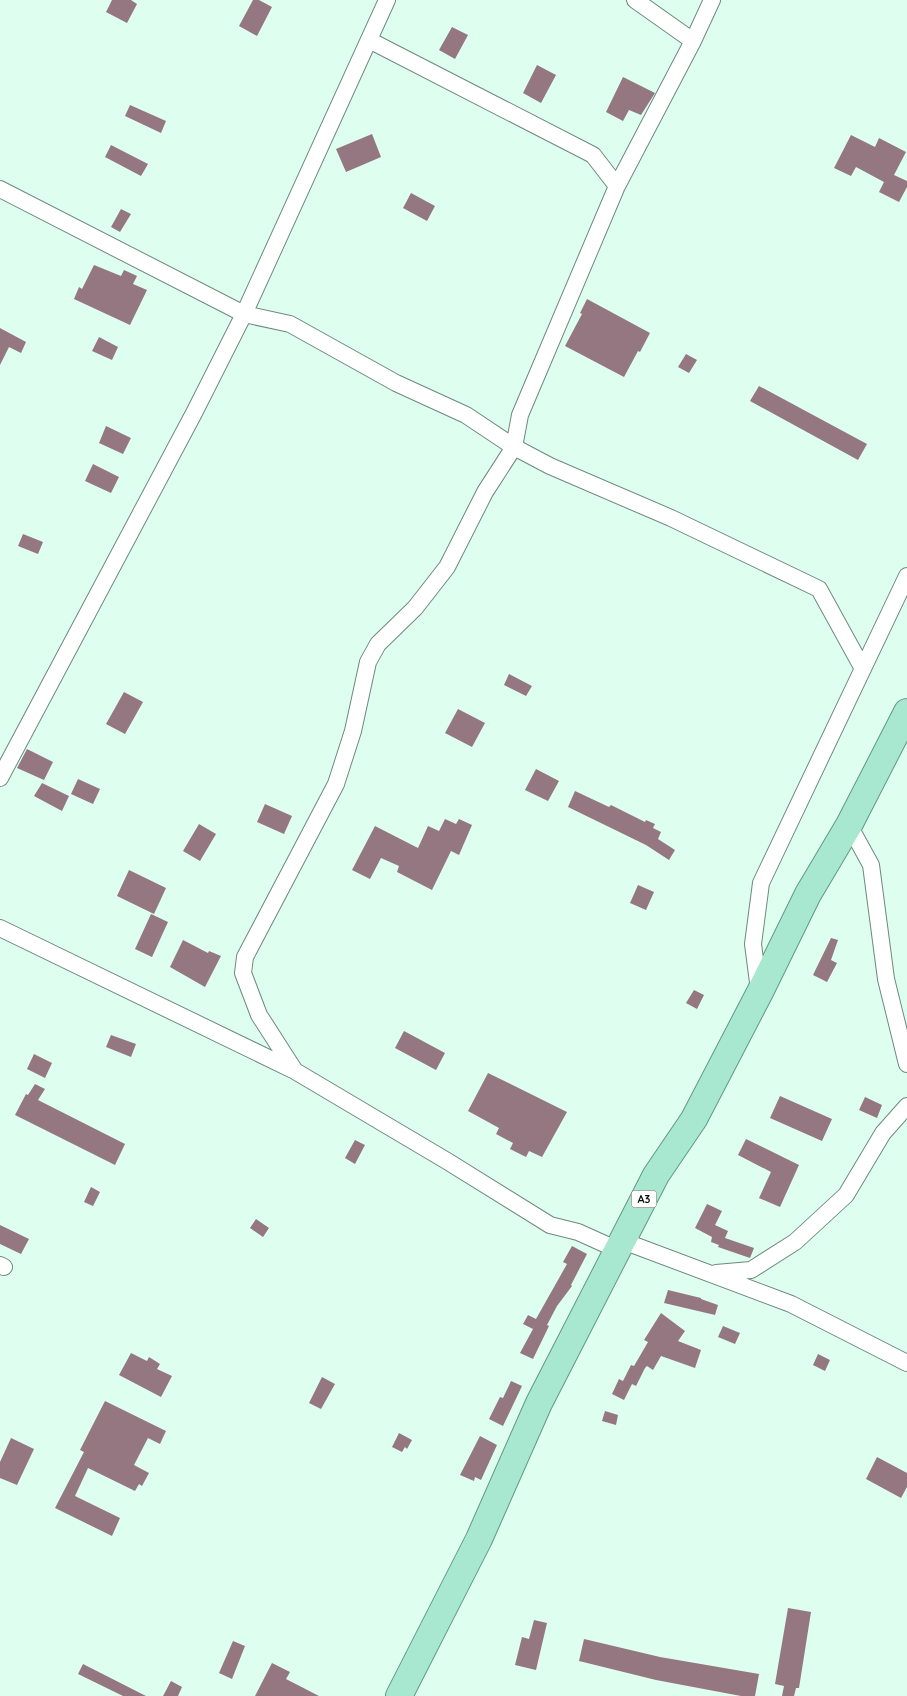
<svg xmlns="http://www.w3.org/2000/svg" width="907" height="1696" viewBox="0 0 907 1696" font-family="Quicksand,sans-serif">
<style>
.building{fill:#947781}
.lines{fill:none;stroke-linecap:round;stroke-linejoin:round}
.minor-casing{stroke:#6d8a7e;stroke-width:18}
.trunk-casing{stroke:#619983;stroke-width:28}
.minor{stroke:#fff;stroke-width:16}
.trunk{stroke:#a8e8d0;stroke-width:26}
.labels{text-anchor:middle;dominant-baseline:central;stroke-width:4;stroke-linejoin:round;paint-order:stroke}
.shield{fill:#fff;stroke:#505754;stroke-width:1}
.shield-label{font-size:11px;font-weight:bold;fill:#050f0b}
</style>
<rect width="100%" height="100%" fill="#defef0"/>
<!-- building -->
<path class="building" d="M112,0h19l6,4 -10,19 -21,-11z
M253,0h6l13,7 -15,29 -18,-10z
M452,27l16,8 -13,24 -16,-9z
M537,65l19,10 -15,28 -18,-10z
M623,77l32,16 -14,22 -12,-5 -6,11 -17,-9z
M130,105l36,16 -5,12 -36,-17z
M372,134l9,23 -35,15 -10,-23z
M851,135l24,12 4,-9 27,14 -12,23 13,6v6l-8,15 -20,-10 5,-10 -28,-15 -5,9 -17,-8z
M111,145l37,19 -7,12 -36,-19z
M411,193l24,13 -8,15 -24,-13z
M121,209l10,5 -11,18 -9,-5z
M94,265l27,11 3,-6 13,6 -4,8 14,6 -17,35 -56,-26 5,-12 3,2z
M587,299l63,34 -10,19 -2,-1 -14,26 -59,-31 17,-32 -2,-1z
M0,328l26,14 -5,11 -12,-6 -9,18z
M99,337l19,10 -6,13 -20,-9z
M686,354l11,6 -8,13 -11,-6z
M759,386l108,58 -9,16 -108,-59z
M106,426l25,12 -8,16 -24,-11z
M93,464l26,13 -8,16 -26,-12z
M23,534l20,8 -5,12 -20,-8z
M509,674l23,12 -6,10 -22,-11z
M124,692l19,10 -18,32 -19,-10z
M458,709l27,14 -13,24 -27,-14z
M27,749l26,13 -9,18 -27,-12z
M536,769l23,12 -11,20 -23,-11z
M78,779l22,10 -7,15 -22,-10z
M42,783l27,13 -7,15 -28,-15z
M575,791l34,16 2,-2 34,17 1,-2 9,4 -2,4 8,4 -3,7 17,11 -6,10 -23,-15 -78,-38z
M265,804l27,12 -8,18 -27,-12z
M445,819l11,5 3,-5 13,6 -13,30 -8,-4 -19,39 -35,-18 2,-6 -18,-8 -11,21 -18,-9 23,-44 43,22 10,-22 11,5z
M199,824l17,10 -16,27 -17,-10z
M129,870l37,18 -12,26 -37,-18z
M638,885l16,7 -8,18 -16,-7z
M151,914l17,8 -16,35 -17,-8z
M831,938l7,2 -7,20 6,3 -10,19 -14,-7z
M183,940l25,13 1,-2 12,5 -16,31 -35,-20z
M694,990l10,5 -7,14 -11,-6z
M404,1031l41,22 -9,17 -41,-22z
M111,1035l25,9 -5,13 -25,-10z
M34,1054l18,9 -7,15 -18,-9z
M488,1073l79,39 -25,45 -13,-6 -3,6 -16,-8 3,-6 -17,-9 3,-6 -31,-17z
M35,1084l10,5 -7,11 87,44 -10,21 -100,-50 11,-21 2,1z
M780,1096l52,23 -10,22 -52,-23z
M865,1097l17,8 -5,13 -18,-8z
M746,1139l53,26 -19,42 -21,-9 12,-26 -33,-17z
M355,1140l10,5 -10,19 -10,-6z
M91,1187l9,5 -7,14 -9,-4z
M707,1204l15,7 -7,14 13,6 -3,7 29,10 -4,10 -32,-11 1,-2 -8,-3 1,-5 -17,-9z
M256,1219l13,9 -6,9 -13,-9z
M0,1225l29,14 -8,15 -21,-10z
M572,1246l15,8 -16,31 1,1 -15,20 -10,19 2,1 -16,33 -13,-6 13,-24 -10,-5 5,-9 8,4 31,-55 -4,-2z
M668,1290l33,8v1l17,6 -3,10 -51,-12z
M661,1313l24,18 -7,10 23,9 -6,18 -34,-12 -8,14 -6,-4 -2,2 -9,18 -4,-2 -8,16 -12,-6 7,-15 4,2 8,-16 3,1 14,-24 -4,-2z
M723,1326l17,7 -5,11 -17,-7z
M131,1353l16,8 2,-4 11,7 -3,5 15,7 -11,21 -42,-22z
M818,1354l12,6 -5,11 -12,-6z
M322,1377l13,7 -14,25 -12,-6z
M511,1381l11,5 -19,40 -14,-7 11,-22 3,1z
M105,1401l61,30 -6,13 -12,-6 -14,27 15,8 -7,13 -3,-2 -4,7 -47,-23 -13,28 45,22 -8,18 -57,-28 29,-56 -4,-2z
M605,1411l13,4 -2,10 -14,-4z
M399,1433l13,7 -5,9 -2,-2 -3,5 -10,-5z
M480,1436l17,9 -16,35 -6,-3 -1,4 -14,-6z
M11,1438l23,11 -17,36 -17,-7v-16z
M877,1457l30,16v14l-6,11 -35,-19z
M788,1608l23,4 -12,76h-3l-2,8h-12l2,-10 -9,-2z
M534,1620l13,3 -11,47 -21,-5 7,-28 7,2z
M584,1639l76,18 99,17 -4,22h-14l-85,-16 -77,-19z
M233,1641l12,5 -13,33 -13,-6z
M272,1663l18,9 -4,7 33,17h-64z
M83,1664l63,32h-23l-45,-22z
M171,1681l11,6 -4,9h-15z"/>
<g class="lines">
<!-- minor casing -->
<g class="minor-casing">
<path id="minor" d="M635,0l58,41
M369,40l224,115 24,31
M0,189l244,125 46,10 106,59 70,32 48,32 36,19 121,52 148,71 44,80
M0,778l194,-365 50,-99 143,-314
M849,825l22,40 15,114 21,85
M0,928l295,143 152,90 103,64 28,7 40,18
M759,990l-6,-46 8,-61 146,-307
M295,1071l-36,-56 -16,-42 2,-16 91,-173 17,-53 15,-69 10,-18 37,-36 32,-41 38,-75 29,-45 6,-32 97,-229 76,-145 19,-41
M623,1241l168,63 116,59
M0,1265l4,2
M716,1273l35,-3 44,-28 51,-47 37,-62 24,-27"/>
</g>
<!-- trunk casing -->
<g class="trunk-casing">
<path id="trunk" d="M399,1696l80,-157 60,-136 117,-228 38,-56 66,-127 48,-98 41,-69 58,-113"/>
</g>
<!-- minor -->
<use href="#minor" class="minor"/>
<!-- trunk -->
<use href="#trunk" class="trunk"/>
</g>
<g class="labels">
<!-- shield labels -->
<rect class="shield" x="631.5" y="1190.5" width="25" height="17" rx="4"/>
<g class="shield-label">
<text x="644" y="1199">A3</text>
</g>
</g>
</svg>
